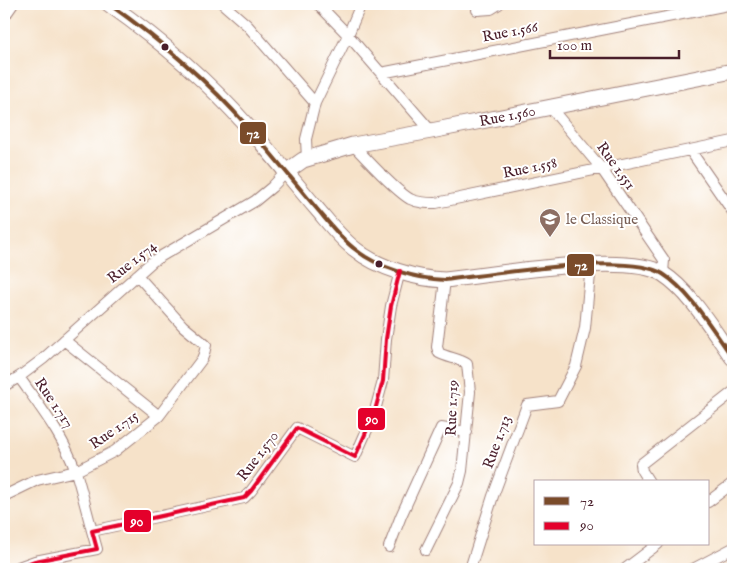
<svg xmlns="http://www.w3.org/2000/svg" width="737" height="573" viewBox="0 0 737 573" font-family="'IM FELL English',serif">
<style>
.lines{fill:none;stroke-linecap:round;stroke-linejoin:round}
.minor-casing{stroke:#a0807a;stroke-width:12}
.secondary-casing{stroke:#a0807a;stroke-width:17}
.minor{stroke:#fff;stroke-width:10}
.secondary{stroke:#fff;stroke-width:15}
.bus-1-casing{stroke:#fff;stroke-width:8}
.bus-2-casing{stroke:#fff;stroke-width:8}
.bus-1{stroke:#7a4b2a;stroke-width:4}
.bus-2{stroke:#e4002b;stroke-width:4}
.bus-dot{fill:#4a1f2b;stroke:#fff;stroke-width:2}
.labels{text-anchor:middle;dominant-baseline:central;stroke-width:4;stroke-linejoin:round;paint-order:stroke}
.street-label{font-size:15px;fill:#4a1f2b;stroke:#fff}
.education-label{font-size:15px;fill:#785e54;stroke:#fff;text-anchor:start}
.line-badge{stroke:#fff;stroke-width:2}
.badge-label{font-size:14px;text-anchor:middle;font-weight:bold;fill:#fff}
</style>
<rect width="100%" height="100%" fill="#fff"/>
<filter id="ink" filterUnits="userSpaceOnUse"><feTurbulence type="fractalNoise" baseFrequency=".02" numOctaves="2"/><feDisplacementMap in="SourceGraphic" scale="10" xChannelSelector="R" yChannelSelector="G"/><feConvolveMatrix kernelMatrix="1 2 1 2 8 2 1 2 1" color-interpolation-filters="sRGB"/></filter>
<filter id="wash" filterUnits="userSpaceOnUse"><feTurbulence type="fractalNoise" baseFrequency=".0096" numOctaves="4" result="noise"/><feDisplacementMap in="SourceGraphic" scale="20" xChannelSelector="R" yChannelSelector="G"/><feGaussianBlur stdDeviation="1.12" result="paint"/><feColorMatrix in="noise" values="0 0 0 0 0 0 0 0 0 0 0 0 0 0 0 0 0 1.4 0 .05"/><feComposite in="paint" operator="in"/></filter>
<g filter="url(#wash)">
<rect width="100%" height="100%" fill="#f6e2c9"/>
</g>
<g filter="url(#ink)">
<g class="lines">
<!-- minor casing -->
<g class="minor-casing">
<path id="minor" d="M223,4l24,21 68,78
M318,4l30,31 83,96
M477,10l14,-1 8,-5
M4,17l9,-13
M381,73l352,-69
M550,107l51,61 63,92 -1,13
M353,145c15,15 40,44 57,54 8,4 17,4 26,4l297,-62
M690,150l43,62
M307,159l-1,-20 9,-36 33,-68 13,-31
M64,340l95,76
M19,377c21,30 45,60 57,95 6,20 11,40 16,59
M4,386l15,-9 24,-18 110,-98 102,-60 17,-14 14,-15
M649,482l-7,-11 -1,-7 92,-72
M4,496l33,-16 39,-9 39,-20 44,-35 43,-57 2,-5 2,-9 -23,-19 -46,-51
M708,502l25,-19
M389,547l12,-31 40,-88 26,4
M426,550l33,-67 3,-12 8,-79 -3,-28c-8,-6 -19,-6 -28,-11l-2,-6 8,-67
M13,569l22,-8 62,-12 -5,-18 152,-33 7,-7 46,-63 58,29 19,-43 9,-33 3,-42 5,-33 9,-35
M470,569l23,-73 34,-91 31,-4 18,-35 9,-38 6,-64
M625,569l33,-25
M693,569l40,-21"/>
</g>
<!-- secondary casing -->
<g class="secondary-casing">
<g id="secondary">
<path d="M109,4c51,36 98,76 139,123 24,27 46,55 69,82 12,14 24,30 39,41 22,18 61,29 89,30 45,-5 184,-29 218,-6 27,17 51,58 70,84"/>
<path id="s1" d="M286,172l17,-12 50,-15 78,-14 302,-60"/>
</g>
</g>
<!-- minor -->
<use href="#minor" class="minor"/>
<!-- secondary -->
<use href="#secondary" class="secondary"/>
<!-- bus-1 casing -->
<g class="bus-1-casing">
<path id="bus-1" d="M109,4c51,36 98,76 139,123 24,27 46,55 69,82 12,14 24,30 39,41 22,18 61,29 89,30 45,-5 184,-29 218,-6 27,17 51,58 70,84"/>
</g>
<!-- bus-2 casing -->
<g class="bus-2-casing">
<path id="bus-2" d="M13,569l22,-8 62,-12 -5,-18 152,-33 7,-7 46,-63 58,29 19,-43 9,-33 3,-42 5,-33 9,-35"/>
</g>
<!-- bus-1 -->
<use href="#bus-1" class="bus-1"/>
<!-- bus-2 -->
<use href="#bus-2" class="bus-2"/>
</g>
</g>
<!-- icons -->
<defs>
<g id="school-pin" transform="scale(1.125)"><path d="M0 17L-7.5 6A9.5 9.5 0 1 1 7.5 6Z" fill="#8d6e63" stroke="#fff"/><path d="M0-5L7-2L0 1L-7-2ZM-4 1L0 2.5L4 1V4Q0 6-4 4Z" fill="#fff"/></g>
</defs>
<g fill-rule="evenodd">
<use href="#school-pin" x="550" y="219"/>
</g>
<!-- markers -->
<g class="bus-dot">
<circle cx="165" cy="47" r="4.5"/>
<circle cx="379" cy="264" r="4.5"/>
</g>
<g class="labels">
<!-- street labels -->
<g class="street-label">
<text transform="translate(510 32) rotate(-11)">Rue 1.566</text>
<text stroke="none"><textPath href="#s1" startOffset="230">Rue 1.560</textPath></text>
<text transform="translate(616 166) rotate(54)">Rue 1.551</text>
<text transform="translate(530 168) rotate(-12)">Rue 1.558</text>
<text transform="translate(132 262) rotate(-39)">Rue 1.574</text>
<text transform="translate(54 403) rotate(56)">Rue 1.717</text>
<text transform="translate(452 408) rotate(-88)">Rue 1.719</text>
<text transform="translate(114 430) rotate(-35)">Rue 1.715</text>
<text transform="translate(497 442) rotate(-70)">Rue 1.713</text>
<text transform="translate(258 456) rotate(-53)">Rue 1.570</text>
</g>
<!-- education labels -->
<g class="education-label">
<text x="566" y="219">le Classique</text>
</g>
</g>
<g class="line-badge">
<rect x="239" y="121" width="28" height="24" rx="5" fill="#7a4b2a"/>
<rect x="566" y="253" width="29" height="24" rx="5" fill="#7a4b2a"/>
<rect x="357" y="407" width="29" height="24" rx="5" fill="#e4002b"/>
<rect x="123" y="509" width="29" height="24" rx="5" fill="#e4002b"/>
</g>
<g class="badge-label">
<text x="253" y="138">72</text>
<text x="581" y="270">72</text>
<text x="372" y="424">90</text>
<text x="137" y="526">90</text>
</g>
<!-- margin -->
<rect width="737" height="573" fill="none" stroke="#fff" stroke-width="20"/>
<!-- legend -->
<rect x="534" y="480" width="175" height="65" fill="#ffffff" stroke="#b7a5aa"/>
<rect x="544" y="497" width="25" height="8" fill="#7a4b2a" stroke="#b7a5aa"/>
<text x="580" y="506" font-size="15" fill="#4a1f2b">72</text>
<rect x="544" y="522" width="25" height="8" fill="#e4002b" stroke="#b7a5aa"/>
<text x="580" y="530" font-size="15" fill="#4a1f2b">90</text>
<!-- scale -->
<path d="M550 50v8h129v-8" fill="none" stroke="#4a1f2b" stroke-width="2.5"/>
<text x="557" y="50" font-size="15" fill="#4a1f2b" stroke="#ffffff" stroke-width="4" paint-order="stroke">100 m</text>
</svg>
